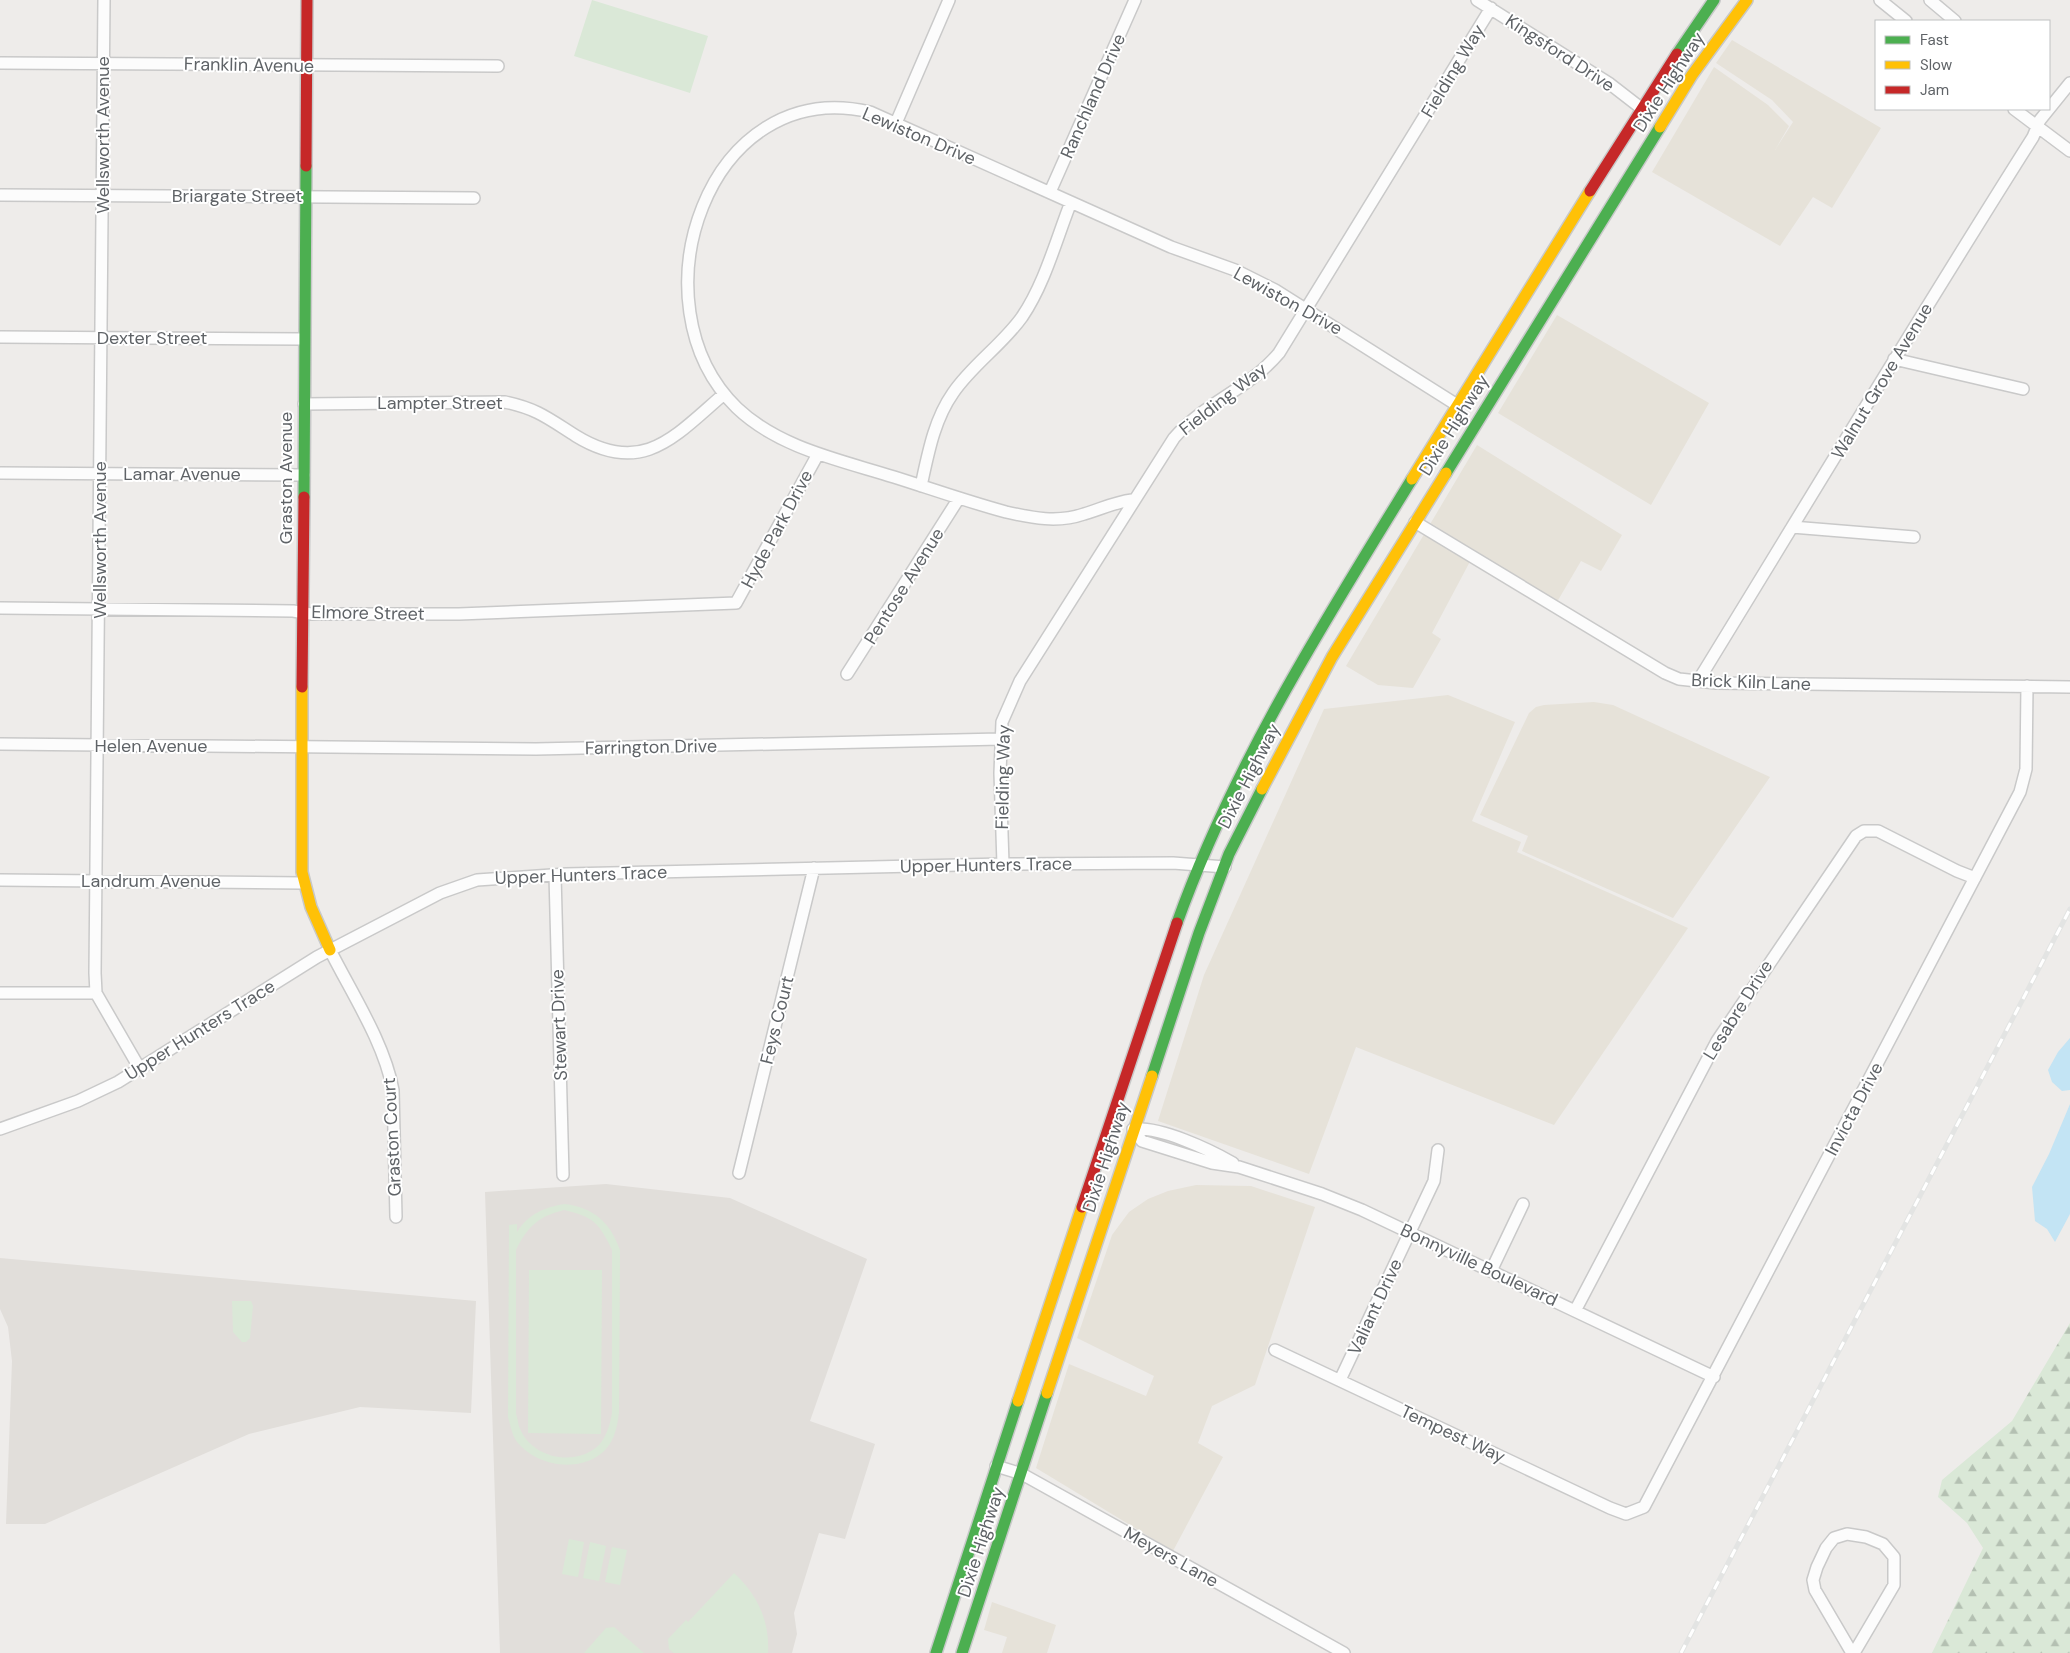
<svg xmlns="http://www.w3.org/2000/svg" width="2070" height="1653" viewBox="0 0 2070 1653" font-family="'DM Sans',sans-serif">
<style>
.commercial{fill:#e6e2d9}
.education{fill:#e1deda}
.green{fill:#dae8d7;fill-rule:evenodd}
.forest{fill:url(#forest-firs)}
.water{fill:#c3e4f4}
.lines{fill:none;stroke-linecap:round;stroke-linejoin:round}
.street-casing{stroke:#c9c9c9;stroke-width:14}
.fast-casing{stroke:#c8c9c9;stroke-width:14}
.slow-casing{stroke:#c8c9c9;stroke-width:14}
.jam-casing{stroke:#c8c9c9;stroke-width:14}
.street{stroke:#fcfcfc;stroke-width:11}
.fast{stroke:#4caf50;stroke-width:11}
.slow{stroke:#ffc107;stroke-width:11}
.jam{stroke:#c62828;stroke-width:11}
.rail-casing{stroke:#e3e4e3;stroke-width:5}
.rail{stroke:#fff;stroke-width:3;stroke-dasharray:9;stroke-linecap:butt}
.labels{text-anchor:middle;dominant-baseline:central;stroke-width:4;stroke-linejoin:round;paint-order:stroke}
.street-label{font-size:18px;fill:#5f6367;stroke:#fff}
</style>
<defs>
<pattern id="forest-firs" width="22" height="20" patternUnits="userSpaceOnUse" patternTransform="scale(1.25)"><rect width="22" height="20" fill="#dae8d7"/><path d="M5 1l3.5 6h-7zM16 11l3.5 6h-7z" fill="#b4c0b2"/></pattern>
</defs>
<rect width="100%" height="100%" fill="#eeecea"/>
<!-- commercial -->
<path class="commercial" d="M1732,40l149,88 -49,80 -19,-11 -33,49 -128,-74 62,-105 54,38 21,21 -14,24 18,-28 -21,-22 -56,-37z
M1557,315l152,88 -58,102 -153,-92z
M1477,445l145,90 -21,36 -20,-10 -24,41 -83,-48 -42,79 9,6 -28,49 -35,-3 -32,-19z
M1448,695l67,27 -43,99 49,21 -4,10 171,76 -134,197 -198,-78 -47,127 -151,-53 46,-146 120,-266z
M1594,702l19,3 157,72 -97,141 -151,-67 6,-15 -48,-21 49,-102 7,-6 8,-2z
M1196,1185l55,1 64,21 -60,178 -43,21 -14,37 25,14 -50,94 -137,-83 33,-104 77,32 8,-20 -77,-38 35,-103 17,-23 19,-13 20,-8z
M992,1602l64,23 -9,28h-45l5,-16 -23,-7z"/>
<!-- education -->
<path class="education" d="M606,1184l124,14 137,61 -57,162 65,23 -30,95 -26,-6 -25,80 3,21 -5,19h-292l-15,-461z
M0,1258l476,43 -5,112 -111,-6 -111,27 -204,90h-39l6,-163 -4,-34 -8,-18z"/>
<!-- green -->
<path class="green" d="M592,0l116,36 -18,57 -116,-37z
M565,1204c29,4 45,18 55,46l-1,162c-1,10 -3,21 -8,30 -20,34 -76,27 -96,-3 -3,-6 -5,-15 -7,-22l1,-192 8,-1v8c11,-18 28,-25 48,-28zM564,1210c29,6 36,14 48,40v163c-2,11 -5,23 -13,32 -23,22 -66,14 -79,-16 -2,-4 -2,-10 -4,-15v-164c11,-23 23,-34 48,-40z
M529,1270h73l-1,164 -73,-1z
M232,1301h19l2,5 -3,32 -4,4h-4l-9,-10z
M569,1539l15,3 -6,35 -16,-3z
M590,1542l16,4 -7,35 -16,-3z
M612,1547l15,3 -7,35 -15,-3z
M734,1573c23,21 36,48 34,80h-94l-5,-4 -1,-10 18,-19 2,2z
M614,1627l30,26h-60l22,-25z"/>
<!-- forest -->
<path class="forest" d="M2070,1323v330h-138l51,-105 -16,-25 -29,-26 4,-17 70,-59z"/>
<!-- water -->
<path class="water" d="M2070,1038v52l-8,1 -10,-9 -4,-12 10,-18z
M2070,1104v110l-15,28 -8,-13 -12,-8 -3,-34 17,-33z"/>
<g class="lines">
<!-- street casing -->
<g class="street-casing">
<path id="street" d="M104,0l-9,973 1,20 44,76
M1477,0l133,84 31,24
M1880,0l26,21
M1930,0l25,21
M0,63l498,3
M2014,109l56,42
M896,123l53,-123
M1050,192l85,-192
M0,195l474,3
M0,337l304,2
M1894,359l129,30
M304,404l201,-2c33,7 44,17 71,34 67,41 99,0 148,-42
M0,473l304,2
M921,486c7,-32 13,-66 32,-93 19,-28 49,-48 69,-76 23,-34 34,-77 49,-115
M1132,500c-17,2 -31,9 -48,14 -26,9 -52,4 -78,-2 -37,-10 -74,-23 -112,-35 -54,-17 -115,-29 -157,-69 -107,-104 -29,-334 133,-296l301,135 64,23 40,20 182,115
M1415,522l250,151 14,6 37,4 354,4
M1792,527l122,10
M0,608l293,3 18,3h148l277,-11 82,-149
M847,674l112,-176
M1698,681c111,-181 221,-364 335,-544l7,-17 30,-37
M0,744l536,5 465,-10
M1003,864l-3,-91 2,-51 18,-41 154,-243c31,-36 74,-48 105,-85l212,-345
M555,875l8,300
M0,880l302,3
M330,950c22,44 54,92 63,140l3,127
M0,993h96
M0,1129l78,-28 40,-19 199,-125 123,-64 37,-13 89,-6 437,-10 170,-1 52,4
M1133,1129l9,12 70,22 27,4 83,27 40,16 352,167
M1133,1129c29,-2 75,20 100,34
M739,1173l75,-305
M1491,1271l32,-67
M1575,1311l142,-270 139,-205 8,-5h14l79,40 18,7
M1275,1350l335,158 16,6 18,-7 376,-715 6,-23 1,-83
M1340,1380l94,-199 4,-31
M996,1466l26,8 322,179
M1852,1653l-37,-63 -2,-10 4,-13 9,-19 8,-10 13,-4 19,3 17,7 11,13v28l-40,68"/>
</g>
<!-- fast casing -->
<g class="fast-casing">
<path id="fast" d="M1677,54l37,-54
M1446,473l214,-346
M304,497l2,-331
M1177,923c57,-159 147,-301 235,-444
M1152,1076l47,-143 30,-79 33,-65
M936,1653l82,-252
M962,1653l85,-260"/>
</g>
<!-- slow casing -->
<g class="slow-casing">
<path id="slow" d="M1660,127l32,-52 55,-75
M1412,479l178,-288
M302,687v185l9,35 19,43
M1262,789l70,-132 114,-184
M1047,1393l105,-317
M1018,1401l64,-194"/>
</g>
<!-- jam casing -->
<g class="jam-casing">
<path id="jam" d="M306,166l1,-166
M1590,191l87,-137
M302,687l2,-190
M1082,1207l95,-284"/>
</g>
<!-- street -->
<use href="#street" class="street"/>
<!-- fast -->
<use href="#fast" class="fast"/>
<!-- slow -->
<use href="#slow" class="slow"/>
<!-- jam -->
<use href="#jam" class="jam"/>
<!-- rail casing -->
<g class="rail-casing">
<path id="rail" d="M1681,1653l389,-744"/>
</g>
<!-- rail -->
<use href="#rail" class="rail"/>
</g>
<g class="labels">
<!-- street labels -->
<g class="street-label">
<text transform="translate(1560 53) rotate(33)">Kingsford Drive</text>
<text transform="translate(249 65) rotate(1)">Franklin Avenue</text>
<text transform="translate(1453 71) rotate(-59)">Fielding Way</text>
<text transform="translate(1669 82) rotate(-57)">Dixie Highway</text>
<text transform="translate(1093 96) rotate(-66)">Ranchland Drive</text>
<text transform="translate(103 135) rotate(-90)">Wellsworth Avenue</text>
<text transform="translate(919 136) rotate(23)">Lewiston Drive</text>
<text x="237" y="196">Briargate Street</text>
<text transform="translate(1288 301) rotate(29)">Lewiston Drive</text>
<text x="152" y="338">Dexter Street</text>
<text transform="translate(1882 381) rotate(-59)">Walnut Grove Avenue</text>
<text transform="translate(1223 399) rotate(-38)">Fielding Way</text>
<text x="440" y="403">Lampter Street</text>
<text transform="translate(1454 425) rotate(-58)">Dixie Highway</text>
<text x="182" y="474">Lamar Avenue</text>
<text transform="translate(286 478) rotate(-90)">Graston Avenue</text>
<text transform="translate(777 529) rotate(-62)">Hyde Park Drive</text>
<text transform="translate(100 540) rotate(-90)">Wellsworth Avenue</text>
<text transform="translate(904 586) rotate(-58)">Pentose Avenue</text>
<text transform="translate(368 613) rotate(1)">Elmore Street</text>
<text transform="translate(1751 682) rotate(2)">Brick Kiln Lane</text>
<text x="151" y="746">Helen Avenue</text>
<text transform="translate(651 747) rotate(-1)">Farrington Drive</text>
<text transform="translate(1249 776) rotate(-63)">Dixie Highway</text>
<text transform="translate(1003 777) rotate(-89)">Fielding Way</text>
<text transform="translate(986 865) rotate(-1)">Upper Hunters Trace</text>
<text transform="translate(581 875) rotate(-2)">Upper Hunters Trace</text>
<text x="151" y="881">Landrum Avenue</text>
<text transform="translate(1738 1010) rotate(-58)">Lesabre Drive</text>
<text transform="translate(777 1020) rotate(-76)">Feys Court</text>
<text transform="translate(559 1025) rotate(-92)">Stewart Drive</text>
<text transform="translate(200 1030) rotate(-32)">Upper Hunters Trace</text>
<text transform="translate(1854 1109) rotate(-62)">Invicta Drive</text>
<text transform="translate(392 1137) rotate(-93)">Graston Court</text>
<text transform="translate(1106 1157) rotate(-72)">Dixie Highway</text>
<text transform="translate(1479 1265) rotate(25)">Bonnyville Boulevard</text>
<text transform="translate(1375 1307) rotate(-65)">Valiant Drive</text>
<text transform="translate(1453 1434) rotate(25)">Tempest Way</text>
<text transform="translate(981 1542) rotate(-72)">Dixie Highway</text>
<text transform="translate(1171 1557) rotate(29)">Meyers Lane</text>
</g>
</g>
<!-- legend -->
<rect x="1875" y="20" width="175" height="90" fill="#ffffff" stroke="#bfc1c2"/>
<rect x="1885" y="36" width="25" height="8" fill="#4caf50" stroke="#bfc1c2"/>
<text x="1920" y="45" font-size="15" fill="#5f6367">Fast</text>
<rect x="1885" y="61" width="25" height="8" fill="#ffc107" stroke="#bfc1c2"/>
<text x="1920" y="70" font-size="15" fill="#5f6367">Slow</text>
<rect x="1885" y="86" width="25" height="8" fill="#c62828" stroke="#bfc1c2"/>
<text x="1920" y="95" font-size="15" fill="#5f6367">Jam</text>
</svg>
